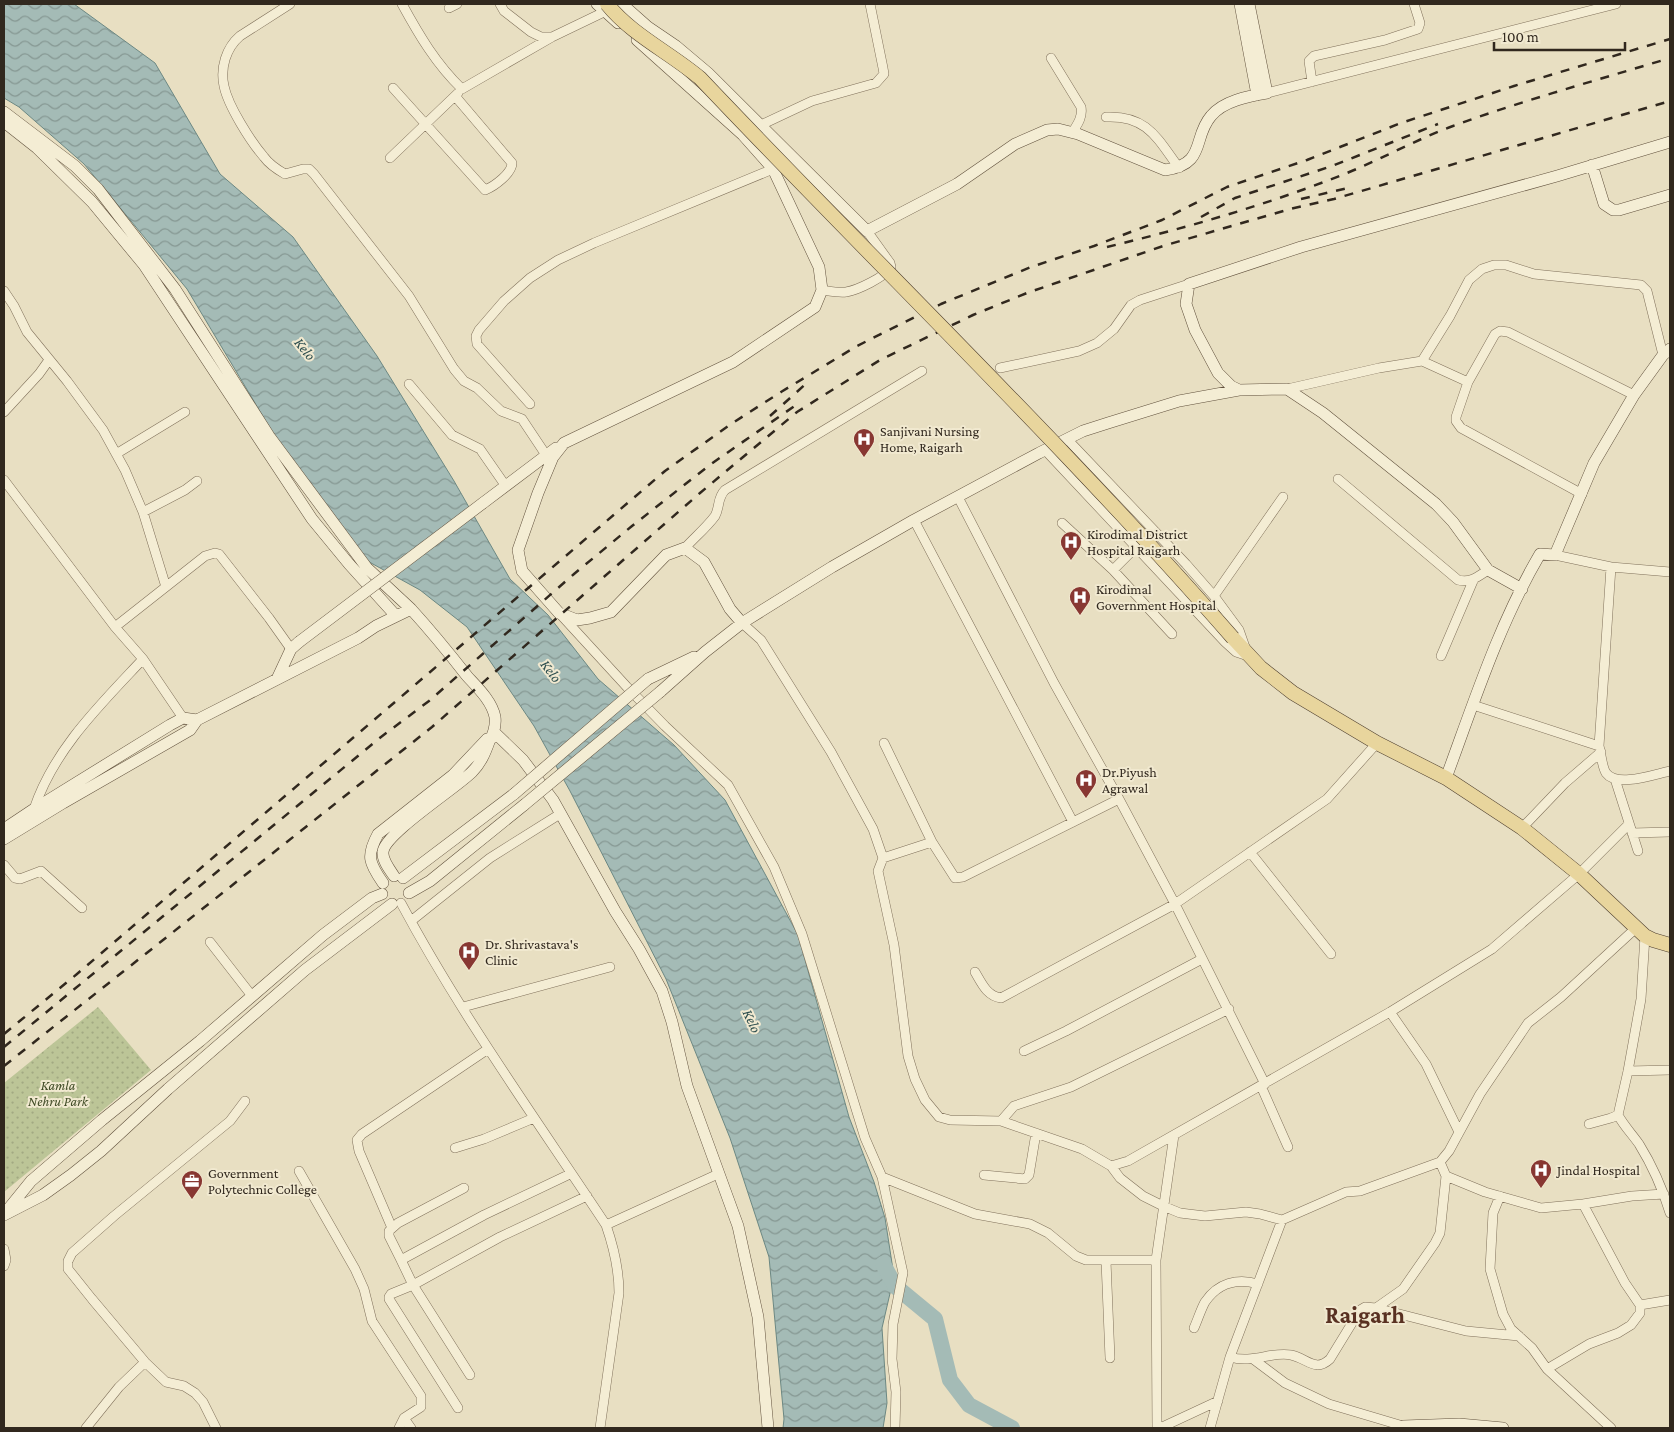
<svg xmlns="http://www.w3.org/2000/svg" width="1674" height="1432" viewBox="0 0 1674 1432" font-family="'Crimson Pro',serif">
<style>
.grass{fill:url(#grass-dots)}
.water{fill:url(#water-waves);stroke:#6c8883}
.lines{fill:none;stroke-linecap:round;stroke-linejoin:round}
.river{stroke:#a4bbb6;stroke-width:16}
.street-casing{stroke:#80715b;stroke-width:10}
.secondary-casing{stroke:#62523e;stroke-width:12}
.primary-casing{stroke:#4e3f2f;stroke-width:15}
.street{stroke:#f4edd4;stroke-width:9}
.secondary{stroke:#f4edd4;stroke-width:11}
.primary{stroke:#e8d59d;stroke-width:14}
.rail{stroke:#31281e;stroke-width:2.5;stroke-dasharray:9 9;stroke-linecap:butt}
.secondary-bridge-casing{stroke:#62523e;stroke-width:12;stroke-linecap:butt}
.primary-bridge-casing{stroke:#4e3f2f;stroke-width:15;stroke-linecap:butt}
.secondary-bridge{stroke:#f4edd4;stroke-width:11}
.primary-bridge{stroke:#e8d59d;stroke-width:14}
.labels{text-anchor:middle;dominant-baseline:central;stroke-width:4;stroke-linejoin:round;paint-order:stroke}
.poi-label{font-size:14px;fill:#31281e;stroke:#f1e9d0;text-anchor:start}
.park-label{font-size:14px;font-style:italic;fill:#404b26;stroke:#f1e9d0}
.water-label{font-size:15px;font-style:italic;fill:#2e4f4f;stroke:#f1e9d0}
.town-label{font-size:24px;font-weight:bold;fill:#593122;stroke:#f1e9d0}
</style>
<defs>
<pattern id="grass-dots" width="8" height="8" patternUnits="userSpaceOnUse" patternTransform="scale(1.25)"><rect width="8" height="8" fill="#bcc597"/><path d="M2 2h.1M6 6h.1" fill="none" stroke="#a2a982" stroke-width="1.8" stroke-linecap="round"/></pattern>
<pattern id="water-waves" width="16" height="10" patternUnits="userSpaceOnUse" patternTransform="scale(1.25)"><rect width="16" height="10" fill="#a4bbb6"/><path d="M0 5q4-4 8 0t8 0" fill="none" stroke="#869893"/></pattern>
</defs>
<rect width="100%" height="100%" fill="#e8dfc2"/>
<!-- grass -->
<path class="grass" d="M98,1007l53,63 -147,122v-109z"/>
<!-- water -->
<path class="water" d="M4,4h70l81,59 65,111 73,63 84,119 77,125 56,98 38,36 50,64 76,66 51,55 73,135 51,182 25,65 11,36 9,58 -12,52 5,75 -4,25h-100l1,-9 -15,-162 -39,-119 -64,-159 -96,-188 -36,-65 -67,-99 -47,-37 -58,-32 -67,-88 -108,-181 -103,-125 -65,-57 -15,-9z"/>
<g class="lines">
<!-- river -->
<path class="river" d="M883,1264l12,22 40,33 15,61 19,25 43,23"/>
<!-- street casing -->
<g class="street-casing">
<path id="street" d="M290,4l-50,32c-14,12 -20,32 -16,50 4,20 27,56 40,71 5,7 14,13 21,17l18,-5h6l5,5 95,122 45,73 10,12 13,7 24,23 21,8 24,36
M402,4c17,31 34,60 60,85l90,-52
M500,4l4,7 27,21 10,5h11l52,-25
M449,8l8,-4
M1051,58l30,49c2,10 -4,18 -9,26
M1312,82l-3,-21 5,-5 71,-16 33,-11 2,-6 -6,-19
M393,88l92,102c10,-4 27,-17 27,-27l-57,-67
M1267,93l349,-89
M1106,117c41,-2 51,21 73,51
M761,125l51,-24 64,-18 8,-9 -1,-6 -13,-64
M390,158l68,-65
M822,290c7,1 17,3 24,2 12,-2 39,-15 45,-25l-1,-4 -23,-32
M4,291l10,15 13,26 40,49 36,49 22,40 18,42 23,75
M1422,361l28,-45 19,-36 13,-11 12,-4h12l28,9 107,11 6,6 16,64
M1000,368l79,-17 18,-8 17,-14 17,-24 9,-5 49,-16
M409,384l43,51 28,14 25,36
M1287,389l92,-21 43,-7 46,21
M530,404l-53,-60 -1,-8 3,-6 25,-29 26,-23 28,-18 36,-17 179,-74
M4,412l35,-38 10,-14
M1067,439l119,125 28,32
M1045,450l180,192 11,10 12,4
M116,454l69,-42
M1338,479l120,101c13,3 19,-3 30,-10
M4,480l111,147 28,32 40,59
M1582,494l-121,-66 -5,-7v-4l12,-35 27,-48 5,-3 8,1 126,63
M958,497l96,186 65,116 56,105 90,180
M143,512l42,-22 12,-9
M914,520l159,302
M1062,523l51,47 59,64
M685,548c9,-10 22,-21 30,-32 5,-9 2,-18 10,-26l197,-119
M1555,555l56,12 59,5
M1611,567l-12,179c2,7 3,21 7,27 11,15 49,1 64,-2
M1113,570l23,-23
M561,615l66,72 38,39 63,59 46,82 28,67 63,204 17,39 21,96 -10,51 -1,35 4,33 -1,36
M742,623l19,17 70,112 42,77 10,29 -5,13 16,74 14,111 7,23 10,21 14,17 11,3 51,1 81,28 29,17 17,-5 262,-149 102,-63 87,-75 50,-50
M115,627l90,-71 10,-3 4,1 50,64 22,31
M1246,650l-7,-20 -25,-34 69,-99
M1441,656l32,-75
M1473,705l126,41
M884,743l48,99 23,36 8,-1 156,-78
M1615,779l23,72
M34,809c20,-60 67,-105 109,-150
M1522,828l43,-45 36,-31
M1632,833l38,-1
M1250,852l81,102
M883,858l49,-16
M4,865l11,13 5,1 21,-8 41,37
M401,903c60,112 135,216 205,322 8,23 13,44 13,68l-19,135
M411,921l79,-63 70,-44
M210,942l42,54
M975,972c7,12 12,24 26,26l174,-94 152,-105 50,-56
M463,1007l147,-40
M1390,1012l36,52 33,68
M1024,1051l42,-20 136,-72
M1628,1071l42,-1
M1261,1086l27,61
M1618,1115l10,-44 13,-72 4,-63
M1001,1121l13,-15 57,-19 158,-78
M1589,1124l22,-6 7,-3c6,11 14,19 21,29 13,21 24,46 31,69
M455,1148l29,-9 50,-21
M1440,1162l6,14 39,16 56,16 42,-4 49,-8 32,-2
M1111,1166l9,12 23,18 20,10 17,7 25,3 41,-4 14,2 22,6 64,-28 14,-1 80,-29 9,-11 31,-57 48,-71 33,-26 75,-69
M299,1171l56,98 9,20 8,32 49,75v11l-17,11 7,10
M984,1175l41,4 4,-4 7,-42
M882,1177l93,37 55,10 18,9 28,23 10,4h70
M1500,1196l-7,17 -3,56 13,45 8,15 21,19 15,21 64,59
M1583,1204l42,79 15,22
M606,1225l112,-51
M392,1228l-33,-77 -2,-11 5,-6 126,-85
M4,1249l2,11 -2,6
M401,1260l-12,-24v-5l9,-8 66,-35
M1106,1261l4,97
M1376,1308l27,-19 32,-46 5,-10 6,-57
M1194,1328c4,-9 7,-19 11,-26 13,-19 32,-24 53,-18
M1230,1357c22,7 42,-6 61,-2 16,3 24,18 39,4l30,-49 5,-3 11,1 90,23 53,5
M1253,1359l32,24 44,21 74,22
M1547,1369l42,-25 29,-11 13,-8 9,-12v-8l30,-5
M470,1375l-57,-90 87,-48 87,-41
M458,1408l-69,-109v-2l2,-3 22,-9 -12,-25 83,-45 86,-41
M86,1428l33,-41 26,-25
M216,1428l-13,-26 -8,-9 -11,-7 -18,-4 -21,-20 -53,-63 -24,-30v-8l4,-8 42,-37 116,-95 15,-20
M399,1428l5,-10
M1157,1428l-1,-168 18,-125
M1160,1428l58,-27
M1210,1428l20,-71 52,-137"/>
</g>
<!-- secondary casing -->
<g class="secondary-casing">
<path id="secondary" d="M597,4l21,19
M622,4l26,23 28,19 32,27 159,158 90,-47 58,-40 32,-14 11,-1 20,5 87,36c42,-6 27,-32 46,-54 12,-15 38,-20 56,-23l-18,-89
M1240,4l17,91
M637,40l106,95 30,34 46,98 3,23 -7,17 -82,55 -169,81 -11,14 -15,36 -20,57 4,21 37,42 18,7 13,-2 21,-6 55,-57 19,-7 19,14 26,47 12,14
M4,112l71,54 23,23 77,100 94,147 98,132 44,41
M4,122l33,26 55,54 52,63 168,254 37,45 47,52
M1592,165l12,39 9,6h6l51,-15
M483,503l73,-55
M1522,589l-34,-19 -35,-48 -17,-18 -113,-91 -36,-24 -48,1 -8,-4 -13,-13 -23,-43 -9,-26 3,-20 112,-37 256,-71 113,-34
M277,679l14,-30 8,-7
M648,679l46,-22
M660,692l45,-40 37,-29 90,-56 82,-47 125,-67 44,-22 25,-8 71,-22 60,-11
M494,732l29,28 30,40 62,111 24,38 23,42 10,31 15,64 51,140 20,91 10,111
M1446,778c28,-76 53,-154 94,-224l15,1 39,-92 40,-68 29,-40 7,-6
M4,829l30,-20 136,-84 13,-7 14,2
M4,839l59,-36 127,-73 7,-10 161,-82 18,-12 35,-17c20,22 38,44 56,67 10,11 25,25 28,41 1,8 -2,18 -6,25 -4,11 -8,21 -17,30 -16,16 -88,62 -89,80 -1,8 7,18 11,24
M403,878l111,-84
M383,883c-14,-20 -17,-27 -5,-49l75,-59 34,-36
M409,893l21,-12 94,-76
M5,1213l26,-32 71,-61 98,-79 123,-106 49,-37 10,-4
M4,1215l39,-20 28,-20 30,-24 67,-62 137,-119 87,-66
M1402,1428l1,-2 56,-2 44,4"/>
</g>
<!-- primary casing -->
<g class="primary-casing">
<path id="primary" d="M1233,638l28,30 32,25 84,50 69,35 76,50 57,46 66,62 8,4 17,5"/>
</g>
<!-- street -->
<use href="#street" class="street"/>
<!-- secondary -->
<use href="#secondary" class="secondary"/>
<!-- primary -->
<use href="#primary" class="primary"/>
<!-- rail -->
<path class="rail" d="M1301,199l51,-12
M1201,217l34,-19 97,-32 106,-42
M1107,247c79,-19 159,-42 235,-72 38,-15 73,-35 111,-49 71,-26 145,-46 217,-68
M770,416l39,-35
M4,1034l73,-60 588,-503 66,-47 50,-32 76,-46 84,-42 90,-37 63,-21 68,-26 65,-33 80,-27 94,-37 113,-37 156,-47
M4,1047l377,-310 48,-36 145,-127 58,-48 79,-62 85,-59
M4,1066l428,-339 268,-234 97,-81 83,-52 93,-45 54,-22 136,-47 127,-37 44,-10 336,-98"/>
<!-- secondary-bridge casing -->
<g class="secondary-bridge-casing">
<path id="secondary-bridge" d="M299,642l184,-139
M514,794l134,-115
M524,805l136,-113"/>
</g>
<!-- primary-bridge casing -->
<g class="primary-bridge-casing">
<path id="primary-bridge" d="M607,4c25,31 62,48 93,74 177,187 363,365 533,560"/>
</g>
<!-- secondary-bridge -->
<use href="#secondary-bridge" class="secondary-bridge"/>
<!-- primary-bridge -->
<use href="#primary-bridge" class="primary-bridge"/>
</g>
<!-- icons -->
<defs>
<g id="hospital-pin" transform="scale(1.125)"><path d="M0 17L-7.5 6A9.5 9.5 0 1 1 7.5 6Z" fill="#883732" stroke="#f1e9d0"/><path d="M-5-5h3v3.5h4V-5h3V5h-3V1.5h-4V5h-3Z" fill="#fff"/></g>
<g id="office-pin" transform="scale(1.125)"><path d="M0 17L-7.5 6A9.5 9.5 0 1 1 7.5 6Z" fill="#883732" stroke="#f1e9d0"/><path d="M-6-3h4V-5.5h4V-3h4V5H-6ZM-1-4.5V-3h2v-1.5ZM-6 0V1H6V0Z" fill="#fff"/></g>
</defs>
<g fill-rule="evenodd">
<use href="#hospital-pin" x="864" y="439"/>
<use href="#hospital-pin" x="1071" y="542"/>
<use href="#hospital-pin" x="1080" y="597"/>
<use href="#hospital-pin" x="1086" y="780"/>
<use href="#hospital-pin" x="469" y="952"/>
<use href="#hospital-pin" x="1541" y="1170"/>
<use href="#office-pin" x="192" y="1181"/>
</g>
<g class="labels">
<!-- poi labels -->
<g class="poi-label">
<text x="880" y="431">Sanjivani Nursing<tspan x="880" dy="16">Home, Raigarh</tspan></text>
<text x="1087" y="534">Kirodimal District<tspan x="1087" dy="16">Hospital Raigarh</tspan></text>
<text x="1096" y="589">Kirodimal<tspan x="1096" dy="16">Government Hospital</tspan></text>
<text x="1102" y="772">Dr.Piyush<tspan x="1102" dy="16">Agrawal</tspan></text>
<text x="485" y="944">Dr. Shrivastava's<tspan x="485" dy="16">Clinic</tspan></text>
<text x="1557" y="1170">Jindal Hospital</text>
<text x="208" y="1173">Government<tspan x="208" dy="16">Polytechnic College</tspan></text>
</g>
<!-- park labels -->
<g class="park-label">
<text x="58" y="1085">Kamla<tspan x="58" dy="16">Nehru Park</tspan></text>
</g>
<!-- water labels -->
<g class="water-label">
<text transform="translate(305 349) rotate(51)">Kelo</text>
<text transform="translate(551 671) rotate(53)">Kelo</text>
<text transform="translate(752 1021) rotate(65)">Kelo</text>
</g>
<!-- town labels -->
<g class="town-label">
<text x="1365" y="1314">Raigarh</text>
</g>
</g>
<!-- border -->
<rect width="1674" height="1432" fill="none" stroke="#31281e" stroke-width="10"/>
<!-- scale -->
<path d="M1494 42v8h131v-8" fill="none" stroke="#31281e" stroke-width="2.5"/>
<text x="1502" y="42" font-size="15" fill="#31281e" stroke="#f1e9d0" stroke-width="4" paint-order="stroke">100 m</text>
</svg>
